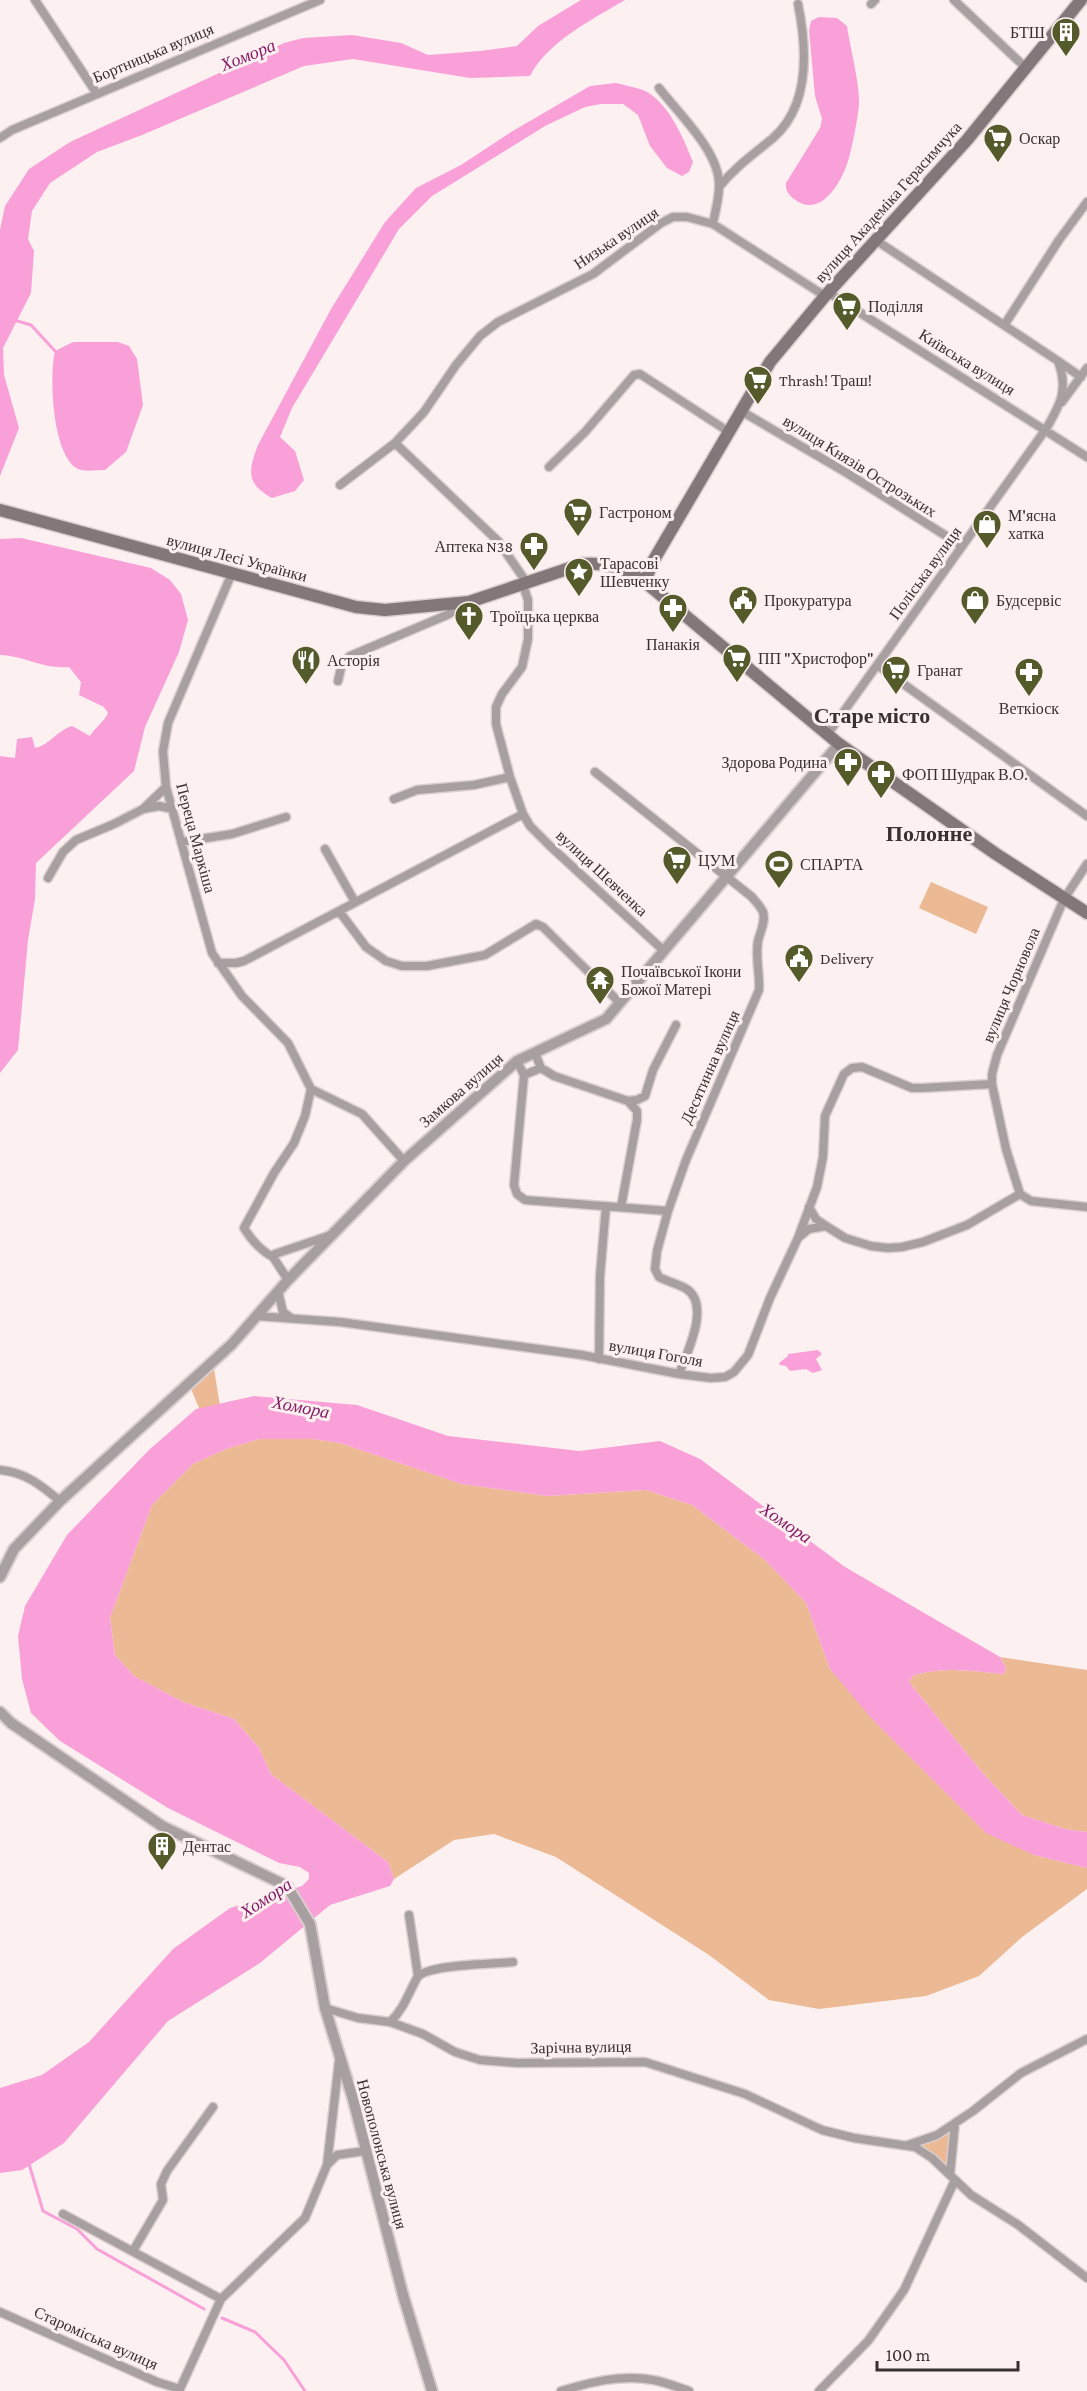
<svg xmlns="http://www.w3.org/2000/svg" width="1087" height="2391" viewBox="0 0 1087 2391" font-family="'Crimson Pro',serif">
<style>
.green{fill:#ebb994}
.water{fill:#faa0d8}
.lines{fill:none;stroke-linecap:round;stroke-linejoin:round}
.stream{stroke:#faa0d8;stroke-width:3}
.minor-casing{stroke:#dacece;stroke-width:11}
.tertiary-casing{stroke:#dacece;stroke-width:14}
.secondary-casing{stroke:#dacece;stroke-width:15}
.minor{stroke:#a89fa1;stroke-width:8}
.tertiary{stroke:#a89fa1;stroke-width:10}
.secondary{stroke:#83777a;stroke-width:12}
.labels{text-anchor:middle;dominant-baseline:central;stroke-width:6;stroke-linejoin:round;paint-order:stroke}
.poi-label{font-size:16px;fill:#393131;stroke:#fdf0f0;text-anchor:start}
.street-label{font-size:16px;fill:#393131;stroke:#fdf0f0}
.water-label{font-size:18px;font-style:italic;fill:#841d66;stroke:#fdf0f0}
.district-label{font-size:22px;font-weight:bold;fill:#393131;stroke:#fdf0f0}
</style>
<rect width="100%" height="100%" fill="#fdf0f0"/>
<!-- green -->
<path class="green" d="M931,882l57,25 -12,27 -57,-26z
M214,1369l7,43 -19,3 -11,-26z
M259,1439h54l27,4 122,41 85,12 99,-6 46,15 73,55 41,43 24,66 204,186 53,13v21l-65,48 -43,39 -53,20 -107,13 -50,-9 -60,-45 -153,-98 -62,-23 -40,6 -60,39 -6,-17 -117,-88 -12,-26 -25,-29 -51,-17 -49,-26 -19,-21 -5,-37 42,-113 41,-41 33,-15z
M1000,1657l87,13v162l-22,-3 -43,-14 -41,-44 -72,-89 5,-7c30,-9 59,-4 90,-1l2,-6z
M955,2123l-5,52 -35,-28z"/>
<!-- water -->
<path class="water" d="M581,0h44c-32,19 -78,42 -95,76l-60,2 -117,-19 -49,7 -162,69 -45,17 -47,31 -18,28 -4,28 6,12 -3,42 -28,55 1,27 15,53 -19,48v-246l5,-24 24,-37 41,-27 214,-99 19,-5 49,-3 49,8 27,12 52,-4 37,-5 21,-20z
M819,17l18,1 10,8c3,21 13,58 12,78 -1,14 -8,51 -13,63 -8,21 -28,51 -52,32 -5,-4 -9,-9 -8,-16l34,-55 2,-9 -7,-23 -6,-66 2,-9z
M616,83c8,2 18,4 27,7 25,11 40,47 50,72l-4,10 -7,4 -15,-8 -17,-22 -12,-31 -15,-11h-22l-16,3 -40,19 -113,70 -33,33 -107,179 -12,29 15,14 9,29 -9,11 -23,7c-26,-14 -24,-27 -14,-53l73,-136 54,-87 31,-34 45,-23 50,-33 79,-46z
M73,342h45l11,4 8,13 6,46 -17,47 -21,18c-8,0 -20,2 -27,-1 -26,-13 -29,-93 -23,-118z
M21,538l130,30 19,12 11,14 7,26 -9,32 -34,75 -11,44 -98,92 -1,36 -7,41 -10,110 -18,23v-317l15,2 2,-19 15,-2 3,11c15,-3 21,-17 37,-22l18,10c6,-10 14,-14 18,-23l-4,-6 -25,-12 2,-13 -12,-15c-28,2 -43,-11 -69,-12v-116z
M818,1350l4,4 -6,5 6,11 -9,3 -7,-4 -16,2 -4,-5 -6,-1 -1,-2 9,-7v-2z
M254,1396l103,9 91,31 131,15 81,-10 40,18 145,108 155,90 6,11 -2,6c-31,-3 -59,-8 -90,1l-5,7 72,89 41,44 43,14 22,3v36l-53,-13 -48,-22 -114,-114 -42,-50 -24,-66 -41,-43 -73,-55 -46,-15 -99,6 -85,-12 -122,-41 -27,-4h-54l-33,10 -33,15 -41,41 -42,113 5,37 19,21 49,26 51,17 25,29 12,26 117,88 6,17 -4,7 -60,19 -70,58 -92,58 -104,122 -42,27 -22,3v-85l42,-13 47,-33 84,-93 57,-41 72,-22 7,-7v-6l-9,-6 -21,-4 -111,-55 -108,-67 -29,-28 -9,-34 -4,-43 7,-30 42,-71 82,-85 47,-41z"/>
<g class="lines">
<!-- stream -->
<path class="stream" d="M14,320l17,5 24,26
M29,2164l14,47 34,18 20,20 107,60
M222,2318l33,14 29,28 21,31"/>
<!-- minor casing -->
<g class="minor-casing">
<path id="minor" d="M35,0l62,94
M954,0l73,69
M871,4l4,-4
M659,88c20,26 62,65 60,99 0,12 -4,25 -6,37
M0,138l12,-8 308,-130
M719,187c16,-20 35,-33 54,-49 38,-33 34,-90 25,-134
M829,293l258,164
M1005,324l54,-84 28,-38
M1058,361l23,16
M1062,402l25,-34
M741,411l106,62 115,73
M395,443l103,98 29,42
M549,467l36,-35 49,-57 6,-1 89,58
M340,485l55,-42 29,-31 32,-47 24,-29 18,-14 95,-48 68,-51 12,-6h14l26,7 112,72
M232,573l-64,150 -5,28 3,36 46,166 30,43 46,47 23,46 51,25 42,47
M523,585l5,15v39l-6,28 -20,27 -6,13v17l14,53 13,37 7,12 20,20 114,105
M877,665l210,151
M338,681l4,-17 8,-8 97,-41 19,-11
M827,735l219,-306c14,-24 23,-39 12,-68l-181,-120
M595,772l157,125c3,4 9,10 11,15 3,10 -3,20 -5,29 -3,17 2,32 1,49l-73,170 -18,51 -11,40 -2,18 4,8c8,4 18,7 26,11 27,15 2,65 -6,86
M394,799l23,-9 57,-5 36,-8
M143,809l16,-3 14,3
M181,842l51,-8 54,-17
M325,849l30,53
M48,878l15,-26 13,-12 38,-16 29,-15 23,-22
M339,911l27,36 20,14 16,5h25l58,-11 51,-31 7,3 77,76
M218,963h18l8,-2 279,-147
M535,1053l6,15 13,8 74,25 9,-1 8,-4 8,-26 23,-45
M517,1061l7,14 -10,110 3,9 8,6 143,11
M524,1075l17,-7
M1020,1194l-14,-45 -14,-65v-10l5,-19 67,-156 23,-35
M1020,1194l11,7 56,6
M621,1207l16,-87v-9l-9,-10
M809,1207l7,12 10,7
M798,1238l19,-51 6,-30 2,-41 19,-42 8,-6 10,-1 50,21h10l70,-4
M273,1257c-13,-7 -21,-16 -29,-29l30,-55 20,-30 11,-27 6,-27
M288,1280l-15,-23 2,-3 56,-19
M278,1291l5,21 8,6
M256,1316l84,6 242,33 97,19 32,4 14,-1 9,-5 14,-17 22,-57 28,-60 11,-9 17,-3 19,12 26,8 17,2 14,-1 21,-5 44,-17 53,-31
M599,1359l1,-83 6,-70
M0,1470c25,2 42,16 60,31
M409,1915l9,61
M325,2008l33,10 32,4 33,12 32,18 25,8 37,3 128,-1 100,32 77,36 32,8 61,9 17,11 39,37 46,29 70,54
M390,2022c14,-13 18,-28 27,-44 8,-14 78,-14 96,-16
M908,2145l29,-10 36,-24 48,-38 66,-34
M327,2165l10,-10 28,-4
M950,2175l5,-52
M63,2214l158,85 84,-81 22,-53 12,-104
M133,2251l30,-51 -2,-16 6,-13 46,-64
M0,2312l157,70 23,7
M179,2391l42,-92
M561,2391c30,-9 61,-17 92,-11 12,2 24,7 36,11
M819,2391l49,-50 36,-51 51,-110"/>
</g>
<!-- tertiary casing -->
<g class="tertiary-casing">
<path id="tertiary" d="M0,1577l14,-28 46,-48 172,-157 56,-64 116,-119 113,-100 89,-42 233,-275
M0,1712l11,11 151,103 125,60 23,38 15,84 28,91 50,196 29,96"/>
</g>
<!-- secondary casing -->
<g class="secondary-casing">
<path id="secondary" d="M0,510l356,97 29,3 84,-8 113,-38c27,-2 40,4 63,18l194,162 157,110 91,59
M645,582l7,-19 118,-201 55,-66 142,-156 114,-140"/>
</g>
<!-- minor -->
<use href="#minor" class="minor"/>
<!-- tertiary -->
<use href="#tertiary" class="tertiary"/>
<!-- secondary -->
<use href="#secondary" class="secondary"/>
</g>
<!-- icons -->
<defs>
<g id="building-pin" transform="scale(1.5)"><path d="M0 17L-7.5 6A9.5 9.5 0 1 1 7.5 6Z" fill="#545a29" stroke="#fdf0f0"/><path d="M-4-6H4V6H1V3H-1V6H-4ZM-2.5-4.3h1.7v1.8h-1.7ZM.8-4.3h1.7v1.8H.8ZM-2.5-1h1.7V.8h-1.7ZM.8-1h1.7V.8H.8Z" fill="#fff"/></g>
<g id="supermarket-pin" transform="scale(1.5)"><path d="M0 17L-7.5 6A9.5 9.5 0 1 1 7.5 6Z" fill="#545a29" stroke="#fdf0f0"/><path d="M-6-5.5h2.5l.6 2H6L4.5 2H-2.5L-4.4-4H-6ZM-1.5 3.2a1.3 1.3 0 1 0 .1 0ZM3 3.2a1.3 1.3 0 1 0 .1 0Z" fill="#fff"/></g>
<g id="shop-pin" transform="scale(1.5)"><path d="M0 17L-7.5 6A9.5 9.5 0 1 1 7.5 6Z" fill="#545a29" stroke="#fdf0f0"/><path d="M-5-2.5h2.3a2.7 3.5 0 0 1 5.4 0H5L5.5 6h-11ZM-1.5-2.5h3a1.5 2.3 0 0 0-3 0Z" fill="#fff"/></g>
<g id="pharmacy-pin" transform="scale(1.5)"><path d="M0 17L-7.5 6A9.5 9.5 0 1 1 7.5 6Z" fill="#545a29" stroke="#fdf0f0"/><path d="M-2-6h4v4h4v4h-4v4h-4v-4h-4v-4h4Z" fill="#fff"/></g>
<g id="sight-pin" transform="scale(1.5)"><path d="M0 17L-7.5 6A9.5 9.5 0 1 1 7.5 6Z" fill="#545a29" stroke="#fdf0f0"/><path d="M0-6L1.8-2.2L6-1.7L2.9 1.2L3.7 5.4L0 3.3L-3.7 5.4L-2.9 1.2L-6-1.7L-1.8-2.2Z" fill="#fff"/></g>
<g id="civic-pin" transform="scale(1.5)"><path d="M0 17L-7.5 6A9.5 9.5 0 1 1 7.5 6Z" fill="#545a29" stroke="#fdf0f0"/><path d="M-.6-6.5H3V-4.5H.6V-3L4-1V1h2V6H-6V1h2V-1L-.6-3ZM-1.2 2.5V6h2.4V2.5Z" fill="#fff"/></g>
<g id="church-pin" transform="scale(1.5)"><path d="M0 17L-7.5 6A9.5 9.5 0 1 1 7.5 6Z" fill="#545a29" stroke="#fdf0f0"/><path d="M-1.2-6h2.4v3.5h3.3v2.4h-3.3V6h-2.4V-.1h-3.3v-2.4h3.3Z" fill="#fff"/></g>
<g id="restaurant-pin" transform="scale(1.5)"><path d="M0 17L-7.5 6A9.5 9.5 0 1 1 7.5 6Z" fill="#545a29" stroke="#fdf0f0"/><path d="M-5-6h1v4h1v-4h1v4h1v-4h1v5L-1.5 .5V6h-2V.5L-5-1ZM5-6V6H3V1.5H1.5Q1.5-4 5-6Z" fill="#fff"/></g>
<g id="stadium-pin" transform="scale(1.5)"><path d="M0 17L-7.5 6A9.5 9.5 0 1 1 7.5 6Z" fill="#545a29" stroke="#fdf0f0"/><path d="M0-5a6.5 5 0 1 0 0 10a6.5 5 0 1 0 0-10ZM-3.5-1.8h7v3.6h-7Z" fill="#fff"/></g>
<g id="temple-pin" transform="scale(1.5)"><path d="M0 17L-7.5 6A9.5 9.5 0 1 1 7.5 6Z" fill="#545a29" stroke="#fdf0f0"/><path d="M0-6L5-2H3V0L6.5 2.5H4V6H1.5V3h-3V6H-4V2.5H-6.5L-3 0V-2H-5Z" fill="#fff"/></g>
</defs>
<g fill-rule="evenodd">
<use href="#building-pin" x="1066" y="32"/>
<use href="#supermarket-pin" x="998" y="138"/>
<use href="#supermarket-pin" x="847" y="306"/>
<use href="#supermarket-pin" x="758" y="380"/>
<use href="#supermarket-pin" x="578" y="512"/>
<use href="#shop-pin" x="987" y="524"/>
<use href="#pharmacy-pin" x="534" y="546"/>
<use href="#sight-pin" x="579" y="572"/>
<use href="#civic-pin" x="743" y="600"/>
<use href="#shop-pin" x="975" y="600"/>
<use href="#pharmacy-pin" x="673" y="608"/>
<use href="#church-pin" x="469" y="616"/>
<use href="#supermarket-pin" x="737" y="658"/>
<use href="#restaurant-pin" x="306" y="660"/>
<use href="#supermarket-pin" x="896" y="670"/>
<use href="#pharmacy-pin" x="1029" y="672"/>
<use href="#pharmacy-pin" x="848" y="762"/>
<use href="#pharmacy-pin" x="881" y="774"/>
<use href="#supermarket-pin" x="677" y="860"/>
<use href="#stadium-pin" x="779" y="864"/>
<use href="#civic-pin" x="799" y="958"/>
<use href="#temple-pin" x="600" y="980"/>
<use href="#building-pin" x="162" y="1846"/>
</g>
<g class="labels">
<!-- poi labels -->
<g class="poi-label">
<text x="1045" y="32" text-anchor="end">БТШ</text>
<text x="1019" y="138">Оскар</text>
<text x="868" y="306">Поділля</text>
<text x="779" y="380">Thrash! Траш!</text>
<text x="599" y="512">Гастроном</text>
<text x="1008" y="515">М'ясна<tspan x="1008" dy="18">хатка</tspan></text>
<text x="513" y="546" text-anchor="end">Аптека N38</text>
<text x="600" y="563">Тарасові<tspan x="600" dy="18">Шевченку</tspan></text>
<text x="764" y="600">Прокуратура</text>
<text x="996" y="600">Будсервіс</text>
<text x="490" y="616">Троїцька церква</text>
<text x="673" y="644" text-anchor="middle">Панакія</text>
<text x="758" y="658">ПП "Христофор"</text>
<text x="327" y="660">Асторія</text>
<text x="917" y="670">Гранат</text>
<text x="1029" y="708" text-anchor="middle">Веткіоск</text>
<text x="827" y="762" text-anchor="end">Здорова Родина</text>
<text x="902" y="774">ФОП Шудрак В.О.</text>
<text x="698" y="860">ЦУМ</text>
<text x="800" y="864">СПАРТА</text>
<text x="820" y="958">Delivery</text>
<text x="621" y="971">Почаївської Ікони<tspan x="621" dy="18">Божої Матері</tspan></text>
<text x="183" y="1846">Дентас</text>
</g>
<!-- street labels -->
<g class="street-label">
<text transform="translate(153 53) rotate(-23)">Бортницька вулиця</text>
<text transform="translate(888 202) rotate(-48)">вулиця Академіка Герасимчука</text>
<text transform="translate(616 238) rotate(-34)">Низька вулиця</text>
<text transform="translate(967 362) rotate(32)">Київська вулиця</text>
<text transform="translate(860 466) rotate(32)">вулиця Князів Острозьких</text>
<text transform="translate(237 558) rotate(15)">вулиця Лесі Українки</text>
<text transform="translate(925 573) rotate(-54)">Поліська вулиця</text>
<text transform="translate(196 838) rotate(75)">Переца Маркіша</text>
<text transform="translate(602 873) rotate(43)">вулиця Шевченка</text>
<text transform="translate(1011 985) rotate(-67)">вулиця Чорновола</text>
<text transform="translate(710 1067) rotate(-66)">Десятинна вулиця</text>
<text transform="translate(461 1090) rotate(-41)">Замкова вулиця</text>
<text transform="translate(656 1353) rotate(10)">вулиця Гоголя</text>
<text transform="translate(581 2047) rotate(-1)">Зарічна вулиця</text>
<text transform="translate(382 2154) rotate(75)">Новополонська вулиця</text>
<text transform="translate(96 2338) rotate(24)">Староміська вулиця</text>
</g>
<!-- water labels -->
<g class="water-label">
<text transform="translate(248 55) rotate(-22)">Хомора</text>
<text transform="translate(301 1407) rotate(11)">Хомора</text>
<text transform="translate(786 1523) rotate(34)">Хомора</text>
<text transform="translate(266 1898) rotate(-33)">Хомора</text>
</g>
<!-- district labels -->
<g class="district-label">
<text x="872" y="715">Старе місто</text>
<text x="929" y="833">Полонне</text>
</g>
</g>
<!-- scale -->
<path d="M877 2361v9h141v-9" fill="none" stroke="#393131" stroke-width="3"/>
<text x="886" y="2361" font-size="18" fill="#393131" stroke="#fdf0f0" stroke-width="4.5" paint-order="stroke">100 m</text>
</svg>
